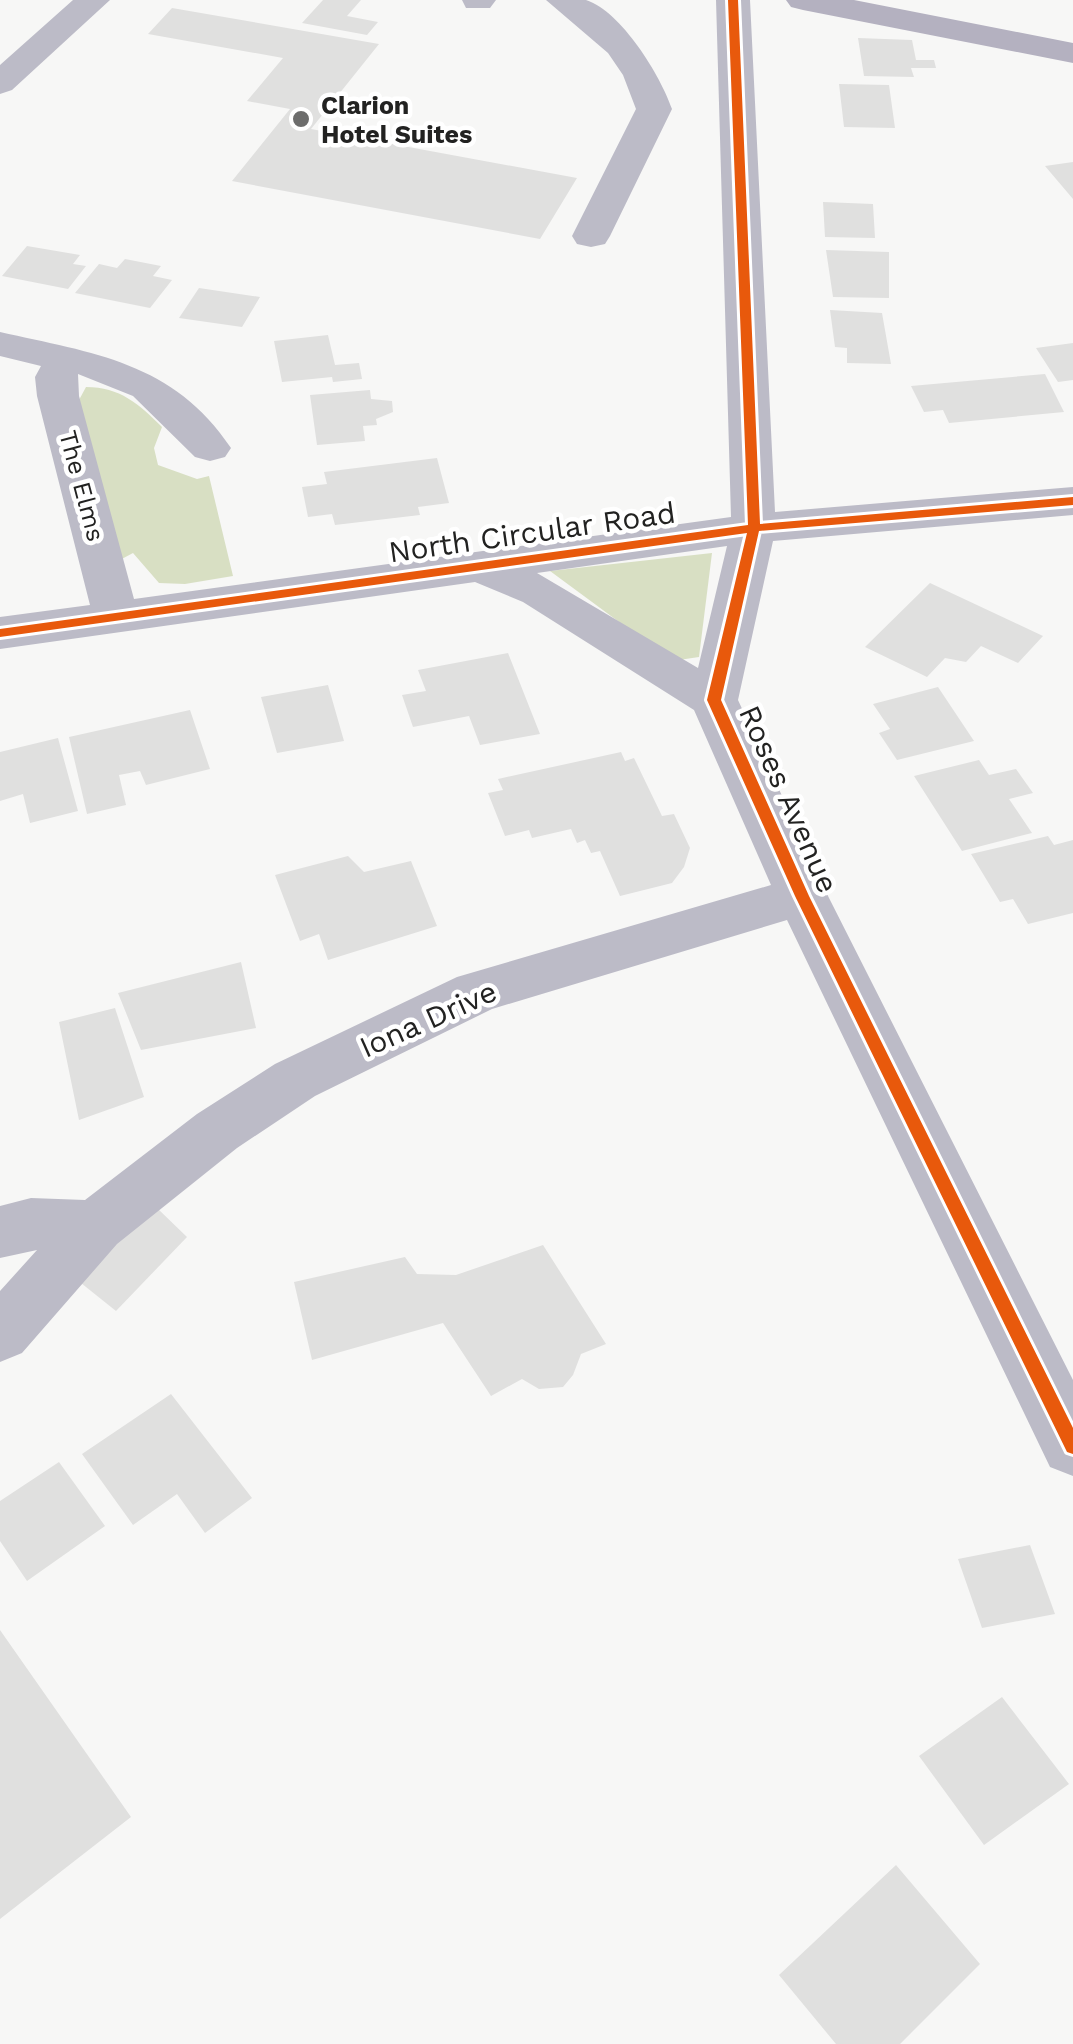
<svg xmlns="http://www.w3.org/2000/svg" width="1073" height="2044" viewBox="0 0 1073 2044" font-family="'Work Sans',sans-serif">
<style>
.green{fill:#d8dfc3}
.building{fill:#e0e0df}
.lines{fill:none;stroke-linecap:round;stroke-linejoin:round}
.minor{fill:#bcbbc7;fill-rule:evenodd}
.major{fill:#b4b1c0;fill-rule:evenodd}
.cycleway-casing{stroke:#fff;stroke-width:6}
.cycleway{fill:#e8590c;fill-rule:evenodd}
.poi-dot{fill:#6d6d6c;stroke:#fff;stroke-width:4}
.labels{text-anchor:middle;dominant-baseline:central;stroke-width:9;stroke-linejoin:round;paint-order:stroke}
.far-poi-label{font-size:25px;font-weight:bold;fill:#222221;stroke:#fff;text-anchor:start}
.far-street-label{font-size:25px;fill:#222221;stroke:#fff}
.street-label{font-size:30px;fill:#222221;stroke:#fff}
</style>
<rect width="100%" height="100%" fill="#f7f7f6"/>
<!-- green -->
<path class="green" d="M86,387c34,0 53,17 76,40l-8,21 4,17 39,14 12,-3 24,100 -48,8 -26,-1 -26,-30 -15,8 -39,-161z
M712,553l-13,104 -27,4 -122,-90z"/>
<!-- building -->
<path class="building" d="M323,0h38l-14,16 31,6 -11,13 -65,-12z
M172,8l207,36 -68,85 266,49 -37,61 -308,-58 58,-72 -43,-8 36,-43 -135,-24z
M858,38l54,2 4,20h18l2,8h-25l3,9 -50,-1z
M839,84l50,1 6,43 -51,-1z
M1073,162v37l-28,-33z
M823,202l50,2 2,34 -50,-1z
M27,246l53,9 -7,9 13,2 -18,23 -66,-13z
M826,250l63,2v46l-56,-1z
M125,259l36,7 -8,10 19,4 -22,28 -75,-15 24,-29 18,4z
M199,288l61,9 -18,30 -63,-9z
M830,310l52,3 9,51 -44,-1v-15l-12,-1z
M328,335l7,30 24,-2 3,16 -29,3 -1,-5 -50,5 -8,-41z
M1073,343v37l-15,2 -22,-34z
M1045,374l19,38 -115,11 -6,-13 -19,2 -13,-26z
M370,390l1,9 21,2 1,11 -17,7 1,6 -14,1 2,15 -48,4 -7,-50z
M437,458l12,45 -31,4 2,8 -85,10 -3,-11 -24,3 -6,-30 25,-3 -3,-12z
M930,583l113,53 -25,27 -37,-17 -15,16 -21,-4 -18,19 -62,-30z
M508,653l32,81 -60,11 -11,-29 -56,11 -11,-32 24,-4 -8,-21z
M328,685l16,56 -67,12 -16,-56z
M938,687l36,54 -77,19 -18,-27 11,-4 -17,-25z
M190,710l20,59 -64,16 -6,-14 -21,4 7,30 -39,9 -18,-77z
M58,738l20,73 -48,12 -7,-29 -23,7v-49z
M621,752l4,9 9,-3 28,58 12,-2 16,34 -6,19 -12,16 -52,13 -20,-45 -9,2 -6,-13 -8,3 -6,-14 -39,9 -3,-8 -24,6 -17,-43 15,-3 -5,-11z
M979,760l10,15 27,-6 17,24 -24,6 23,34 -70,18 -48,-75z
M1048,836l6,9 19,-5v73l-45,11 -15,-25 -13,3 -29,-48z
M348,856l16,16 47,-11 26,65 -109,34 -9,-26 -19,7 -25,-66z
M241,962l15,66 -115,22 -23,-57z
M115,1008l29,89 -65,23 -20,-98z
M157,1208l30,29 -71,74 -40,-32z
M543,1245l63,99 -25,10 -8,21 -10,12 -24,2 -17,-10 -31,17 -48,-73 -131,37 -18,-78 111,-25 12,17 39,1z
M171,1394l81,104 -47,35 -28,-39 -44,31 -51,-71z
M59,1462l46,64 -78,55 -27,-40v-40z
M1030,1545l25,69 -73,14 -24,-69z
M0,1630l131,187 -131,102z
M1002,1697l67,87 -85,61 -65,-89z
M896,1865l84,99 -80,80h-64l-57,-69z"/>
<g class="lines">
<!-- minor -->
<path class="minor" d="M73,0h37l-98,90 -12,4v-29z
M462,0h34l-6,8h-24z
M546,0c12,0 29,0 40,0 35,11 75,76 86,109l-62,127 -5,8 -14,3 -14,-3 -5,-8 64,-127 -13,-34 -15,-22z
M716,0h34l25,512 298,-25v28l-300,26 -35,159 90,196 245,484v96l-23,-9 -263,-547 -295,89 -177,87 -78,52 -120,96 -95,109 -22,9v-71l37,-41 -37,8v-52l31,-8 54,2 112,-86 78,-50 182,-87 314,-92 -77,-175 -171,-108 -48,-20 -475,67v-32l90,-12 -53,-209 -2,-19 6,-11 -41,-10v-24c93,21 174,30 231,116l-6,9 -15,4 -15,-4 -62,-61 -55,-22 1,22 55,203 597,-82zM727,546l-29,122 -161,-95z"/>
<!-- major -->
<path class="major" d="M786,0h68l219,43v20l-270,-53 -12,-3z"/>
<!-- cycleway casing -->
<g class="cycleway-casing">
<path id="cycleway" d="M728,0h10l22,524 313,-27v8l-314,26 -38,169 88,196 264,532v26l-6,-2 -272,-556 -88,-196 40,-167 -747,104v-8l748,-104z"/>
</g>
<!-- cycleway -->
<use href="#cycleway" class="cycleway"/>
</g>
<!-- markers -->
<circle class="poi-dot" cx="301" cy="119" r="10"/>
<g class="labels">
<!-- far-poi labels -->
<g class="far-poi-label">
<text x="321" y="105">Clarion<tspan x="321" dy="29">Hotel Suites</tspan></text>
</g>
<!-- far-street labels -->
<g class="far-street-label">
<text transform="translate(82 486) rotate(75)">The Elms</text>
</g>
<!-- street labels -->
<g class="street-label">
<text transform="translate(532 532) rotate(-8)">North Circular Road</text>
<text transform="translate(789 799) rotate(66)">Roses Avenue</text>
<text transform="translate(428 1019) rotate(-24)">Iona Drive</text>
</g>
</g>
</svg>
